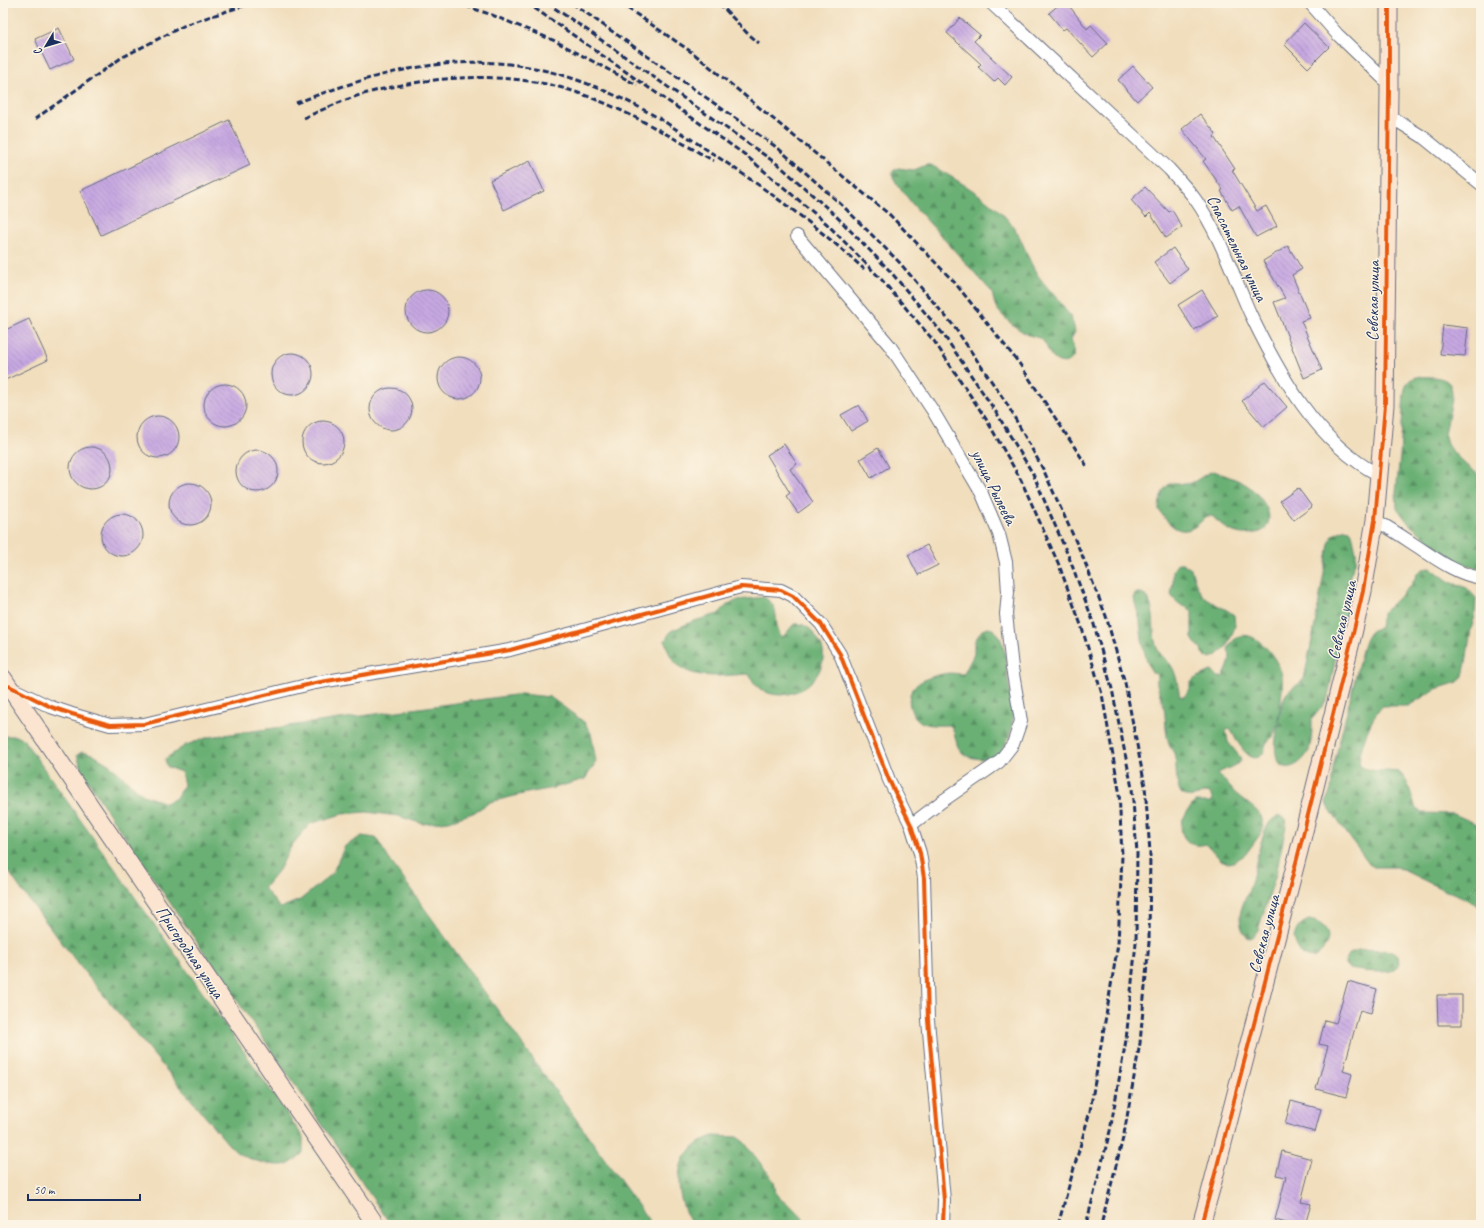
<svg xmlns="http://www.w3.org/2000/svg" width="1484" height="1228" viewBox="0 0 1484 1228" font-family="Caveat,sans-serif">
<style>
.forest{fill:url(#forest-firs);stroke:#437069}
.building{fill:url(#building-back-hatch)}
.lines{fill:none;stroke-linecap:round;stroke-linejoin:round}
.street-casing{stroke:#666c7f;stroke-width:14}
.secondary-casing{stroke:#666c7f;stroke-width:19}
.street{stroke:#fff;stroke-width:12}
.secondary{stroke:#fce5d0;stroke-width:17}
.rail{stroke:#1b2f5e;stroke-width:3;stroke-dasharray:6 3;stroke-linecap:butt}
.cycleway-casing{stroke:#fcf5e5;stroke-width:6}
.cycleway{stroke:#e8590c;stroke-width:4}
.labels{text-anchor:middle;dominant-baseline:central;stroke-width:3;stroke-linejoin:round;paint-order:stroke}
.street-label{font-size:17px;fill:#1b2f5e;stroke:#fcf5e5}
</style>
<defs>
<pattern id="forest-firs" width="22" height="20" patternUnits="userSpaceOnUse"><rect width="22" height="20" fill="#6bb074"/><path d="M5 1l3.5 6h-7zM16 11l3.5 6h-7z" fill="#579062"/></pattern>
<pattern id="building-back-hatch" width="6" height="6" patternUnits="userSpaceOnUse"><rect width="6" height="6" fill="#c7a8e2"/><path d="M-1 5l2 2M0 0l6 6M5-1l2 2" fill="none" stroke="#a189ba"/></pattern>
</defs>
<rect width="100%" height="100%" fill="#fcf5e5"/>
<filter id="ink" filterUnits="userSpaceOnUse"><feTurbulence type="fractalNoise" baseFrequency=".025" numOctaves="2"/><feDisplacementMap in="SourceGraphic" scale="8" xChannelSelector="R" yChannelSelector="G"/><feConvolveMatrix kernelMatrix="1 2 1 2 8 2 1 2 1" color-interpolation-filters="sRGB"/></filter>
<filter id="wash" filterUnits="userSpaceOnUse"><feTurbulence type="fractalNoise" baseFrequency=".012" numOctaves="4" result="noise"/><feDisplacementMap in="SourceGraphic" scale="16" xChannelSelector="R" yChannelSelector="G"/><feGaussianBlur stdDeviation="0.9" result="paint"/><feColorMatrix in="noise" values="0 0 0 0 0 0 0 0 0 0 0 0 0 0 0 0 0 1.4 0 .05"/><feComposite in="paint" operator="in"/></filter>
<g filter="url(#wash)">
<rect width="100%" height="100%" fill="#f1debd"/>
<!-- forest -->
<path class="forest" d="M926,165h5c27,16 66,37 84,64 11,17 14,37 28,53 12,15 30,31 32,50l-4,7c1,5 4,13 2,18 -5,9 -16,6 -21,0 -4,-5 -5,-12 -9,-16 -3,-4 -9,-4 -14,-6 -10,-4 -27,-18 -33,-28 -2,-4 -3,-10 -4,-15l-78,-86 -17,-22 -4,-7v-6l5,-3 16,2z
M1416,377c39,-2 40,7 32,42 -1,7 -4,14 -2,22 2,8 10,14 15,19 6,6 12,12 20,15v96l-28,-12 -19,-14 -25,-21 -12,-16 -1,-16 4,-36 4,-63c2,-8 3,-13 12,-16z
M1214,471c12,5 27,9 37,17 5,5 11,11 14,17 7,11 5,27 -10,28 -6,1 -11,2 -18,0 -11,-3 -17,-10 -25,-17h-5c-5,4 -13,14 -21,14 -12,2 -21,-11 -27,-20 0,-9 4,-28 16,-27 6,0 11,2 16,0 8,-3 14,-10 23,-12z
M1345,529l5,1 2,3 4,19v8l-7,18v24l-2,10 -6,17 -13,68 -3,6 -13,16c0,11 0,20 -3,31 -6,15 -29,28 -33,4 -2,-10 1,-21 2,-30 2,-10 3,-21 8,-30 5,-6 13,-9 18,-15l10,-49 15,-86 4,-9z
M1178,563h4l9,6c4,11 7,26 19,32 8,5 17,8 24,14l1,12 -9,21 -10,8 -6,2 -4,-1 -4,-4 -1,-5 -6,-5 -3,-5v-27c-9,-7 -13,-4 -21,-16l2,-13v-12z
M1431,568l19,14 17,6 9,10 -1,18 -4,13 -5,34 -3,13 -5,6 -22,7 -28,17h-26c-9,8 -26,48 -22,60 11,7 26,4 39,6 11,10 12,24 17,37l7,4 31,1 27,12v81l-27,-14 -8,-2 -49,-24h-23l-5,-3 -42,-58 -1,-5 5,-11 2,-22 29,-118c3,-9 6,-22 18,-22l1,-9 3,-7 28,-28 5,-10 6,-5z
M1137,593h5c17,13 8,37 15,55 4,10 11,11 15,19 5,8 6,21 8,30h4l6,-8v-5l4,-5 17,-8 3,1 4,5h5c4,-7 10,-20 5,-27 1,-4 3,-7 6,-10 18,-18 46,21 48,36 2,10 -4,50 -8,58 -2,3 -6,6 -8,10 -2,3 -1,8 -4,11 -14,12 -26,-18 -32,-26l-4,1 2,12 12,15 1,4c-2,3 -19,10 -23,12l17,20 21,17 5,6 3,10 -2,6 -17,23 -12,7 -5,1 -7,-3 -12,-13 -3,-3c-16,5 -28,-7 -24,-23 3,-7 8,-13 13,-19h17v-5l-3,-5c-8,1 -19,8 -27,2 -7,-6 -5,-27 -7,-36 0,-6 -5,-9 -6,-14 -4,-12 -3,-25 -5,-37 -3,-11 -9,-22 -7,-33l-5,-1c-8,-16 -10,-33 -12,-50 -1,-10 -6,-18 -6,-28z
M764,597c19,12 7,25 18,41l12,-14c9,-1 16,3 21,11 3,5 7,10 8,16 4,30 -35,55 -61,39 -6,-3 -10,-10 -13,-16 -24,1 -58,8 -75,-13 -5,-6 -7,-14 -9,-20l6,-10 23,-10 24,-7 9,-9 11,-5z
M988,628c5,1 7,2 10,6 8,12 8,32 10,45 3,23 10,45 -3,66 -5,10 -9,14 -20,14 -6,0 -16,-1 -21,-5 -11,-8 -6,-20 -14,-29 -8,0 -20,1 -27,-2 -7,-3 -11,-10 -13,-17 -5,-20 16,-29 33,-32 6,-2 14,0 21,0l10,-20v-12l8,-12z
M521,694l29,3 34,25 7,11 5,29 -11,17 -31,9 -27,5 -37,9 -17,11 -24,8 -26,3 -25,-8 -32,-4 -24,2 -32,10 -18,21 -13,25 -15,18 16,20 20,-8 32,-26 13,-28 17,-10 14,2 13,21 263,366h-261l-279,-407 -28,-43 -7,-20 5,-3 10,2 18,11 33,30 22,8 10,-4 9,-14 -3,-13 -14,-5 -2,-8 21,-14 23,-8z
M6,736h10l7,3 201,284 79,114v16c-4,4 -9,9 -15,11 -13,4 -38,-4 -50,-11 -3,-2 -6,-5 -9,-8l-143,-171 -64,-83 -19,-28v-125z
M1280,816l5,3 1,7 -10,48 -18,56 -5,7 -4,1c-7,-4 -9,-14 -9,-22 1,-10 7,-20 10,-29 6,-20 8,-43 18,-62 3,-5 6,-7 12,-9z
M1309,920c25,4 24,27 4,38 -12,-1 -16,-9 -19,-20 2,-9 6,-15 15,-18z
M1383,950l10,1 5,4 1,9 -5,6c-10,4 -33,1 -44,-1l-5,-6c3,-18 25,-13 38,-13z
M713,1136l24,1 7,5 30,39 2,13 7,7 8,5 18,19h-116c-13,-16 -19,-48 -9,-67 6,-11 19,-18 29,-22z"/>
<g id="blocks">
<!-- building -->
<path class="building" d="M1061,3h6l20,26 4,-4 17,18 -15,14 -27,-29 -3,2 -14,-17z
M960,18l20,17 -6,6 38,36 -7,8 -7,-7 -4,4 -16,-15 3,-3 -34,-31z
M1304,23l25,24 -21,21 -24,-24z
M59,28l15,31 -24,11 -15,-31z
M1133,66l19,21 -15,14 -19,-21z
M1200,114l16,20 -2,3 21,32 -3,1 25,41 9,-5 11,20 -21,11 -17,-31 -7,4 -11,-19 2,-1 -20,-29 3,-2 -24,-30z
M229,120l21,45 -149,70 -21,-44z
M530,161l14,30 -40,19 -14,-30z
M1145,187l24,25 3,-2 10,17 -16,11 -16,-25 -4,4 -15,-17z
M1288,246l14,23 -10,6 18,43 -9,3 21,49 -18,8 -30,-76 11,-4 -22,-37z
M1173,248l15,21 -18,14 -16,-21z
M1202,290l16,26 -24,14 -16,-25z
M406 311a21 21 0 1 1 42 0a21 21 0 1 1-42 0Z
M29,319l19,41 -45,21v-50z
M1443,325l25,3 -3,28 -25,-2z
M271 374a21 21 0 1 1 42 0a21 21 0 1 1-42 0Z
M438 378a21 21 0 1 1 42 0a21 21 0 1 1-42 0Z
M1265,381l22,26 -23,20 -22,-26z
M204 405a21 21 0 1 1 42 0a21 21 0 1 1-42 0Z
M370 409a21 21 0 1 1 42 0a21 21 0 1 1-42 0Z
M859,405l9,16 -17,10 -10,-16z
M137 437a21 21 0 1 1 42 0a21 21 0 1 1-42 0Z
M302 442a21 21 0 1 1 42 0a21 21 0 1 1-42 0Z
M784,444l13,20 -7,5 23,33 -15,11 -12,-17 4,-3 -23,-38z
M70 468a21 21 0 1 1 42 0a21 21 0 1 1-42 0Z
M878,448l11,19 -18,11 -11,-19z
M236 471a21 21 0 1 1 42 0a21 21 0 1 1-42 0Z
M169 504a21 21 0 1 1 42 0a21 21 0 1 1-42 0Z
M1298,488l14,19 -18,13 -14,-19z
M101 535a21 21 0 1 1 42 0a21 21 0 1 1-42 0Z
M927,545l11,20 -20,10 -10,-20z
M1348,981l29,8 -6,24 -11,-3 -17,61 9,3 -6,23 -30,-8 12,-43 -9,-2 6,-24 11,3z
M1437,995h25v30h-24z
M1291,1101l30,8 -6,23 -30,-8z
M1282,1151l30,8 -11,43 10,2 -6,21h-11l-19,-5 11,-43 -10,-2z"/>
</g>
</g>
<g filter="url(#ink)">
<use href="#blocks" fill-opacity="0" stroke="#666c7f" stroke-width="1"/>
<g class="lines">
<!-- street casing -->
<g class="street-casing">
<path id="street" d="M991,3l178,166c9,10 18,19 26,30 24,34 38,76 55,114 29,61 67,130 129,162
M1310,3l27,31 52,50
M1389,116l34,21 58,47
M797,236l93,110 43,65 49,83 17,40 7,28 2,30 -2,22 6,54 9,53 -8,23 -14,18 -58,40 -30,23
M1375,520c13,7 25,15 37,23 22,14 43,31 69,35
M11,688l40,19 21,7 38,11 34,-1 171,-41 195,-33 231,-63 40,3 12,6 28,28 19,30 49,126 22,45 9,28 4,25 4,142 16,180 -1,25"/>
</g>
<!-- secondary casing -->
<g class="secondary-casing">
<path id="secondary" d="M3,678l373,547
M1201,1225l10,-36 88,-338 53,-213 11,-47 12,-71 10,-115 4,-313v-89"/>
</g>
<!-- street -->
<use href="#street" class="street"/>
<!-- secondary -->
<use href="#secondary" class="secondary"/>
<!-- rail -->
<path class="rail" d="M457,3l35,12 63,26 82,44
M527,3l217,151 83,70 54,55 53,62 52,78 35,61 38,85 22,60 21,69 17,96 3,66 -4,88 -28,167 -32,114
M547,3l40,27 193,136 56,50 54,55 53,63 53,78 37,62 37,86 23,61 19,68 20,99 5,65 -1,90 -10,97 -16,91 -24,94
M572,3l207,146 65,58 55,55 54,63 54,79 36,65 39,86 24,61 19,67 20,103 5,66 -1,90 -9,101 -16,91 -23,91
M620,3l73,50 197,162 65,68 64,80 68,103
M719,3l27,29 13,11
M296,103c68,-26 139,-47 213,-39 54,6 107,29 153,56 70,46 140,92 202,149
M304,118c18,-8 37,-17 56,-23 62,-18 132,-24 195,-9 56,14 109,47 159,75
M35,119l86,-61 66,-34 65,-21"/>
<!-- cycleway casing -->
<g class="cycleway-casing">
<path id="cycleway" d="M9,686l42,21 21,7 38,11 34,-1 171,-41 195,-33 231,-63 40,3 12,6 28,28 19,30 49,126 22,45 9,28 4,25 4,142 16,180 -1,25
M1201,1225l10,-36 88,-338 53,-213 11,-47 12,-71 10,-115 4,-313v-89"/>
</g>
<!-- cycleway -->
<use href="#cycleway" class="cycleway"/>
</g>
</g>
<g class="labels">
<!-- street labels -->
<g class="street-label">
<text transform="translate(1237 248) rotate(64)">Спасательная улица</text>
<text transform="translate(1373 301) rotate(-89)">Севская улица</text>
<text transform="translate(994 487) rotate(64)">улица Рылеева</text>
<text transform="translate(1342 620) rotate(-77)">Севская улица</text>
<text transform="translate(1264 934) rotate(-75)">Севская улица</text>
<text transform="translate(190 952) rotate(56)">Пригородная улица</text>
</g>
</g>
<!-- margin -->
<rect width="1484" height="1228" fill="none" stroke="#fcf5e5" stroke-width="16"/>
<!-- north arrow -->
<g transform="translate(46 46) rotate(232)" stroke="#fcf5e5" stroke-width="3" paint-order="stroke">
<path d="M0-3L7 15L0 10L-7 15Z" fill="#1b2f5e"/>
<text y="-6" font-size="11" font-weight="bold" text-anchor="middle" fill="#1b2f5e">С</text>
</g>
<!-- scale -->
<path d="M28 1194v6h112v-6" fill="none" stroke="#1b2f5e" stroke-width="2"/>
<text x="34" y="1194" font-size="12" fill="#1b2f5e" stroke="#fcf5e5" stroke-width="3" paint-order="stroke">50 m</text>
</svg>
